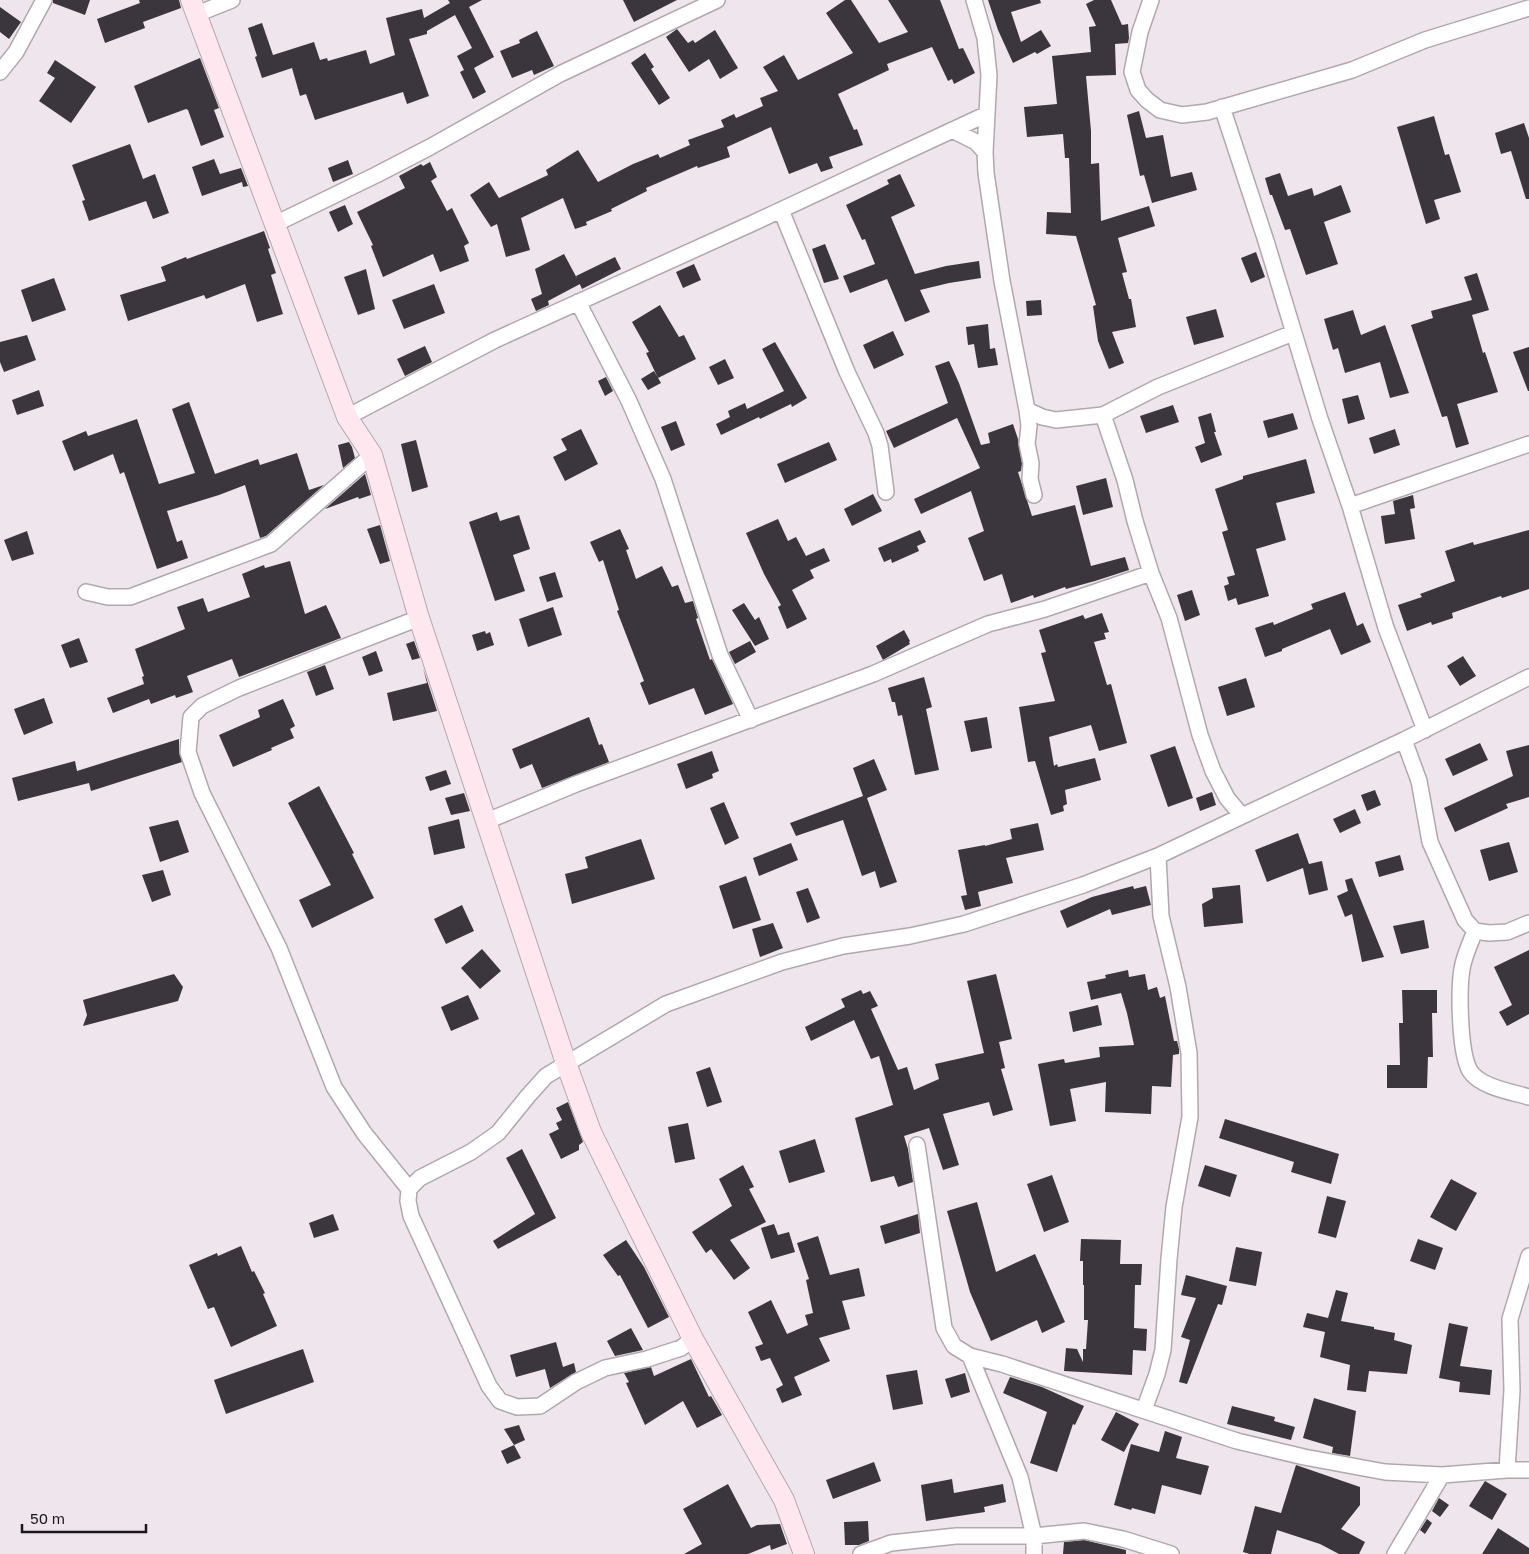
<svg xmlns="http://www.w3.org/2000/svg" width="1529" height="1554" viewBox="0 0 1529 1554" font-family="'Golos Text',sans-serif">
<style>
.building{fill:#3b363e}
.lines{fill:none;stroke-linecap:round;stroke-linejoin:round}
.street-casing{stroke:#b1a8ae;stroke-width:18}
.secondary-casing{stroke:#b1a8ae;stroke-width:22}
.street{stroke:#fff;stroke-width:15}
.secondary{stroke:#fee7ef;stroke-width:20}
</style>
<rect width="100%" height="100%" fill="#efe5ec"/>
<!-- building -->
<path class="building" d="M53,0h37l-5,15 -32,-12z
M139,0h40l2,8 -38,14 2,6 -40,15 -8,-24 43,-16z
M448,0h34l-13,7 25,50 -20,11 12,24 -13,7 -13,-27 4,-2 -7,-14 15,-8 -17,-33 -28,16v3l-18,5 20,57 -22,8 -4,-12 -88,28 -9,-26 -6,2 -8,-28 -30,10 -7,-21 2,-1 -9,-28 14,-5 11,32 41,-13 6,18 7,-2 1,3 38,-11 4,14 25,-9 -9,-37 36,-9 2,9 26,-15z
M623,0h54l-43,22z
M845,0h6l28,43 29,-11 -20,-32h52l19,49 4,-1 12,25 -21,11 -2,-5 -4,2 -16,-34 -45,17 2,6 -51,24 16,36 3,-1 6,16 -34,12 4,11 -12,4 -4,-9 -28,11 -18,-47 -44,20 3,10 -32,11 -1,-2 -51,22 1,3 -36,18 1,2 -26,11 1,3 -12,4 -12,-31 -42,20 9,32 -24,7 -9,-33 -6,3 -21,-32 19,-13 10,16 49,-23 -2,-5 32,-20 20,32 35,-18 25,-10 2,4 30,-13 -2,-5 36,-13 -3,-7 13,-6 2,4 27,-12 -3,-8 18,-7 -15,-24 21,-12 14,25 55,-27 -27,-40z
M988,0h52l1,3 -30,9 10,30 20,-12 10,16 -14,8 -2,-2 -22,11 -15,-33z
M1094,0h17l11,25 6,-1 1,14 -1,5 -13,1 1,31 -30,1 5,55v33l8,-1 2,58 48,-15 6,20 -37,12 9,34 -5,1 7,26h2l5,28 -24,5 12,31 -15,6 -11,-28 -5,-35 3,-1 -20,-69 -30,-2 1,-22 24,1 -2,-55h-4l-2,-24 -36,3 -3,-30 33,-3 -5,-48 39,-4 -2,-25 7,-1 -10,-22z
M0,7l21,15 -12,17 -9,-7z
M677,29l11,14 5,-3 2,3 20,-13 23,38 -18,11 -11,-20 -20,13 -23,-35z
M537,31l17,35 -20,9 -2,-5 -20,8 -12,-27 20,-8 -1,-3z
M645,53l9,14 -3,2 19,29 -11,7 -28,-42z
M200,58l19,50 -5,2 10,27 -23,9 -13,-36 -2,-1 -38,14 -14,-37z
M55,60l41,27 -25,36 -32,-22 16,-23 -8,-5z
M1139,111l7,27 17,-3 8,42 21,-5 5,18 -45,13 -8,-28 -4,1 -13,-61z
M1434,116l11,39 4,-1 12,38 -27,8 6,19 -14,5 -29,-97z
M1524,123l5,15v61h-3l-15,-48 -10,3 -6,-21z
M130,144l13,35 12,-5 14,39 -16,6 -7,-18 -57,20 -7,-20 3,-1 -13,-35z
M214,159l6,15 21,-6 7,18 -5,1 -1,-5 -40,14 -10,-29z
M348,160l5,14 -20,8 -5,-14z
M430,162l7,15 -6,4 16,30 5,-3 17,35 -5,3 5,15 -29,11 -7,-18 -50,23 -12,-31 2,-1 -16,-33 48,-24 -6,-12 22,-12 2,2z
M1280,173l8,23 24,-8 2,8 27,-11 10,27 -27,10 14,42 -32,11 -16,-46 -5,1 -13,-35h-2l-5,-17z
M900,174l15,32 -24,11 24,57 31,-8 33,-5 2,17 -32,5 -29,7 10,22 -25,10 -18,-43 -37,14 -7,-17 32,-12 -10,-25 -3,1 -16,-35 43,-21 -2,-4z
M345,205l8,19 -15,8 -9,-20z
M264,231l6,17 -2,1 8,24 -5,2 12,39 -26,8 -12,-38 -39,15 -2,-4 -76,26 -8,-26 46,-14 -5,-14 25,-10 1,2z
M825,244l14,35 -15,4 -12,-34z
M1256,252l9,25 -14,6 -10,-25z
M564,254l16,30 -32,17 1,4 -13,6 -5,-12 11,-5 -7,-25z
M615,257l6,12 -39,20 -6,-13z
M694,264l7,16 -18,8 -7,-16z
M366,269l9,40 -17,6 -14,-38z
M1477,273l12,37 -17,5 11,38 2,-1 13,40 -41,12 12,40 -13,4 -9,-32 -5,1 -31,-92 22,-7 -2,-7 41,-11 -8,-23z
M54,278l12,32 -34,12 -11,-32z
M434,284l11,29 -41,16 -12,-29z
M1041,300l1,15 -15,1 -1,-15z
M660,305l19,32 5,-2 12,24 -38,19 -12,-25 3,-1 -17,-30z
M1216,309l8,28 -30,8 -8,-28z
M1353,310l8,25 24,-10 24,68 -19,5 -10,-36 -35,11 -7,-25 -5,2 -9,-31z
M988,324l2,25 5,-1 3,17 -20,3 -4,-24 -6,1 -2,-18z
M893,331l11,24 -30,14 -11,-24z
M27,335l9,25 -32,12 -4,-10v-20z
M775,342l32,56 -15,9 -1,-3 -31,15 -1,-2 -38,18 -5,-11 14,-7 -2,-6 17,-8 2,6 37,-18 -22,-42z
M425,346l7,16 -27,14 -8,-17z
M1529,347v44h-1l-15,-39z
M725,359l9,19 -16,7 -9,-18z
M949,361l10,22 22,62 9,-2 -2,-10 25,-9 5,15 4,25 -1,7 -3,1 14,44 43,-11 16,61 34,-9 4,13 -34,11 -29,8 -1,-2 -31,11 -1,-3 -22,8 -9,-29 -18,7 -16,-43 16,-7 -13,-40 -50,23 -7,-15 66,-31 -23,-50 -63,30 -8,-17 62,-28 -13,-37z
M654,371l7,12 -13,7 -7,-11z
M606,377l7,14 -8,5 -7,-15z
M39,390l5,16 -27,9 -5,-15z
M1358,395l7,24 -17,5 -6,-25z
M189,402l26,72 43,-15 2,6 37,-12 12,37 15,-5 -58,51 -6,2 -15,-53 -26,10 -52,16 10,31 5,-2 6,18 -31,11 -33,-97 -4,2 -7,-20 -39,17 -12,-30 24,-10 2,5 49,-17 22,65 36,-11 -23,-64z
M1173,405l6,17 -33,11 -6,-17z
M1211,413l5,19h-2l8,23 -21,8 -6,-16 10,-4 -7,-26z
M1293,413l5,16 -30,9 -5,-17z
M676,421l9,24 -14,6 -10,-24z
M581,429l17,35 -33,17 -12,-24 14,-7 -6,-11z
M1395,429l5,16 -26,9 -5,-16z
M416,440l12,47 -16,5 -11,-48z
M349,442l3,5 3,11 -12,10 -5,-23z
M829,442l8,18 -52,23 -8,-19z
M1306,459l9,34 -39,10 10,37 -30,9 13,47 -31,9 -2,-7 -8,3 -4,-15 5,-2 -2,-7 8,-2 -13,-43 6,-2 -13,-41 28,-10v-3z
M365,474l6,21 -12,4 -1,-2 -33,12z
M1106,478l7,29 -30,8 -7,-29z
M873,494l9,17 -30,15 -8,-17z
M1413,495l2,13 -5,1 5,30 -30,5 -4,-28 14,-2 -2,-13z
M497,512l3,9 19,-6 11,34 -17,6 12,36 -30,10 -26,-79z
M778,519l10,22 8,-4 10,19 18,-8 6,13 -20,9 4,8 -22,12 15,29 -20,10 -9,-22 3,-2 -17,-31 -18,-41z
M380,525l10,36 -10,3 -13,-35z
M620,529l9,20 -3,1 10,29 26,-13 10,21 6,-2 7,18 8,-2 5,17 -2,1 14,41 2,-1 21,45 -28,11 -11,-27 -45,17 -9,-22 4,-2 -27,-70 2,-1 -16,-50 -4,2 -9,-20z
M920,530l6,12 -9,4 2,5 -27,12 -1,-4 -7,3 -6,-14z
M1529,530v59l-27,9 -1,-2 -49,17 1,5 -21,7 -1,-3 -24,9 -9,-26 24,-8 -2,-3 35,-13 -10,-30 28,-9 1,3z
M27,531l7,23 -22,7 -8,-21z
M290,561l15,53 21,-9 15,33 -102,39 -7,-18 -45,17 6,16 -17,6 -1,-3 -24,9 -2,-5 -36,14 -6,-15 37,-14 -2,-7 2,-1 -9,-27 50,-20 -8,-22 26,-9 5,14 42,-15 -8,-23 22,-9 1,3z
M555,572l8,25 -16,5 -8,-25z
M1192,590l8,25 -15,6 -8,-26z
M1345,592l12,34 6,-3 8,19 -30,13 -11,-26 -48,20v2l-17,6 -10,-29 18,-6 1,3 39,-16 -2,-5z
M744,603l11,17 4,-3 10,22 -14,7 -23,-36z
M553,607l9,28 -34,12 -9,-28z
M1102,613l7,19 -5,1 2,6 -12,3 13,43 4,-1 16,59 -28,8 -8,-26 -42,12 5,29 3,-2 1,3 37,-9 6,22 -36,10 2,14 -4,2 1,5 -13,4 -16,-54 -7,1 -9,-55 36,-6 -14,-48 5,-1 -7,-22 44,-15 2,4z
M904,630l6,11 -1,1 1,2 -27,16 -7,-14z
M485,631l1,3 4,-2 4,13 -17,6 -5,-16z
M79,638l9,24 -18,6 -9,-23z
M414,641l6,17 -8,2 -6,-16z
M750,641l6,11 -21,12 -6,-12z
M376,651l7,20 -14,5 -7,-19z
M1463,656l13,20 -16,10 -13,-20z
M325,665l9,24 -18,7 -9,-24z
M423,668l14,43 -44,10 -6,-28 40,-10z
M924,677l8,30 -6,2 13,61 -24,5 -13,-60 -4,1 -3,-14h-3l-4,-14z
M1246,678l9,29 -28,9 -9,-29z
M44,698l9,25 -29,12 -10,-26z
M283,699l12,27 -5,3 4,9 -23,10 1,2 -39,17 -14,-32 41,-18 -2,-7z
M589,717l10,28 3,-1 7,18 -67,26 -10,-24 -12,5 -8,-20z
M987,717l5,31 -21,4 -7,-31z
M179,739v13l3,10 -91,29 -2,-8 -71,18 -6,-23 63,-17 2,10z
M1480,743l8,17 -35,16 -8,-17z
M1529,745v52l-23,7 2,4 -53,24 -11,-24 69,-32 -7,-25z
M1175,746l18,52 -25,9 -18,-52z
M712,751l7,20 -7,3 1,4 -27,11 -9,-25z
M874,759l13,31 -20,8 30,84 -17,6 -5,-17 -13,5 -19,-56 -47,16 -6,-13 73,-27 -10,-28z
M446,770l5,14 -21,7 -5,-14z
M319,786l35,67 -2,1 22,44 -62,30 -13,-28 32,-15 -43,-82z
M1375,790l6,15 -14,6 -6,-16z
M1212,792l4,13 -16,6 -4,-13z
M464,793l6,18 -19,4 -6,-17z
M724,802l15,36 -14,7 -15,-37z
M1355,809l6,14 -21,10 -7,-14z
M459,819l6,29 -31,7 -6,-28z
M178,820l11,32 -29,10 -11,-35z
M1038,823l6,27 -38,8 7,25 -35,9 3,14 -16,4 -4,-14 6,-1 -9,-45 27,-5v1l27,-7 -2,-10z
M1298,833l11,31 13,-3 6,29 -19,5 -6,-27 -36,14 -12,-32z
M641,839l14,40 -83,25 -7,-30 23,-6 -3,-11z
M1509,842l9,30 -29,9 -9,-31z
M791,843l7,17 -39,16 -6,-18z
M1400,855l4,15 -25,7 -4,-15z
M163,870l8,25 -19,7 -10,-27z
M746,876l15,44 -28,9 -14,-43z
M1352,878l4,10 28,69 -22,5 -10,-48 -7,3 -8,-21 11,-5 -3,-11z
M1240,885l3,38 -39,4 -2,-23 11,-6 -1,-10z
M1133,886l1,3 12,-3 5,19 -39,10 -2,-6 -43,19 -7,-17 32,-14z
M808,888l12,30 -13,5 -11,-31z
M462,905l12,26 -28,13 -12,-25z
M1424,920l5,28 -28,6 -8,-28z
M773,923l10,25 -23,9 -8,-28z
M482,949l19,22 -21,18 -19,-21z
M1529,950v64l-22,12 -8,-14 13,-7 -18,-38z
M1128,970l1,7 16,-3 3,16 9,-3 3,11 5,-2 9,45h3l2,8v5l-6,1 -2,32 -19,-1 -1,28 -46,-2 1,-30 -36,7 6,32 -26,5 -12,-62 26,-5 1,4 35,-6 -1,-10 35,-2 -7,-32 -6,-20 -30,7 -4,-18 19,-4 -1,-3z
M174,974l9,13 -5,14 -95,25 4,-11 -4,-15z
M996,974l16,65 -13,3 6,26 -4,1 12,41 -20,6 -4,-14 -46,12 16,51 -16,5 -14,-42 -25,8 4,13 5,33 -15,5 -4,-11 -23,6 -16,-64 38,-13 -14,-49 -8,3 -17,-39 -43,21 -6,-14 40,-20 -4,-8 20,-9 2,4 7,-3 8,15 -7,3 27,61 9,-3 7,23 25,-11 -4,-15 49,-11 -17,-72z
M1402,990h35v23h-5l1,44h-5l-1,31h-40v-23h13l-1,-42h4z
M468,995l11,24 -28,12 -10,-24z
M1098,1005l4,20 -29,7 -4,-20z
M710,1067l12,35 -15,5 -11,-35z
M568,1102l15,40 -4,3v5l-18,9 -12,-25 10,-5 -3,-6 6,-3 -6,-12z
M1225,1119l114,35 -8,30 -40,-12 3,-10 -75,-24z
M688,1123l7,36 -20,4 -7,-36z
M815,1139l10,33 -36,11 -10,-32z
M522,1149l34,69 -58,31 -5,-8 42,-27 -29,-56z
M743,1165l11,22 -5,2 17,33 -36,18 20,28 -16,12 -23,-31 -5,4 -14,-21 40,-26 -13,-27z
M1205,1165l32,10 -7,22 -32,-11z
M1052,1175l17,47 -25,10 -17,-48z
M1451,1179l26,14 -21,38 -26,-14z
M1327,1196l19,5 -10,37 -18,-5z
M977,1202l19,70 39,-18 30,68 -23,11 -5,-13 -46,21 -21,-49 -23,-81z
M333,1214l6,16 -25,8 -5,-15z
M918,1214l2,19 -35,11 -5,-18z
M774,1224l4,11 11,-3 6,20 -24,7 -10,-31z
M818,1236l12,39 29,-7 6,28 -23,5 8,28 -31,9 11,23 -36,16 8,18 -20,8 -6,-14 7,-4 -13,-27 -9,3 -6,-14 8,-3 -15,-32 23,-12 16,34 21,-9 -3,-10 8,-2 -7,-33 3,-1 -12,-36z
M1081,1239l40,1 -1,24h22l-1,21h-6l-1,43 13,1 -1,22 -13,-1 -1,25 -68,-4 2,-23 11,1 6,13v-13h3l2,-29h-4v-35h-1v-24h-3z
M1418,1239l25,9 -8,22 -25,-9z
M626,1240l18,27 25,50 -21,11 -28,-53 -2,1 -15,-21z
M241,1246l11,26 2,-1 11,22 -2,1 14,32 -46,21 -17,-40 -6,2 -19,-44 28,-12 1,3z
M1236,1247l26,5 -6,34 -27,-5z
M1186,1275l41,11 -5,19 -4,-1 -31,80 -8,-2 11,-42 -9,-3 15,-39 -15,-3z
M1336,1290l12,3 -7,28 33,6v2l21,4 -1,7 18,5 -5,29 -38,-3 -3,21 -19,-2 3,-25 -30,-8 5,-25 -22,-5 4,-14 21,5z
M1449,1323l19,4 -8,39 32,4 -2,25 -31,-3 1,-10 -21,-4z
M631,1328l12,22 -28,6 -8,-15z
M556,1342l7,25 11,-4 2,9 -26,16 -5,-19 -29,8 -6,-22z
M303,1349l11,33 -88,32 -12,-34z
M691,1359l18,38 2,-1 11,19 -25,13 -14,-27 -38,24 -19,-42 3,-1 -5,-9 27,-6 3,9z
M917,1370l6,34 -30,6 -7,-35z
M965,1373l5,19 -19,6 -6,-19z
M1010,1377l32,10 42,19 -9,19 -2,-1 -16,48 -27,-9 17,-51 -44,-19z
M1314,1398l42,13 -6,45 -18,-3 1,-6 -30,-9z
M1232,1406l43,11 -1,4 21,6 -4,13 -64,-16z
M1116,1412l23,12 -15,28 -23,-12z
M519,1425l6,15 -11,5 -10,-16z
M1165,1431l17,6 -6,21 33,8 -8,29 -39,-10 -7,29 -23,-6 -1,2 -17,-5 17,-61 28,8z
M514,1445l7,13 -14,6 -6,-13z
M874,1462l7,19 -48,18 -7,-19z
M1296,1465l64,22v18l-19,24 24,13 -6,12h-20l-19,-10 -43,-14 -6,24h-21l-7,-2 12,-46 26,7z
M952,1479l2,14 49,-9 3,18 -22,5 1,5 -59,9 -5,-36z
M1485,1481l22,13 -15,26 -23,-14z
M728,1484l23,44 6,-3 23,-1 7,20 -16,6 -1,-5 -22,9h-64l18,-10 -19,-35z
M1439,1498l10,7 -9,12 -8,-6z
M1427,1519l5,4 -7,11 -5,-4z
M868,1521l1,20 -10,4h-14l-1,-23z
M1498,1528l31,20v6h-47z
M1084,1540l42,10v4h-63l1,-12z"/>
<g class="lines">
<!-- street casing -->
<g class="street-casing">
<path id="street" d="M974,0l11,38 4,37 -4,77 1,21 16,108 25,129 15,7 14,3 47,-5 55,-28 135,-54
M1151,0l-11,32 -8,40 6,18 9,10 13,10 22,5 25,-3 145,-42 73,-30 104,-32
M197,14l35,-14
M0,72l16,-20 28,-52
M1222,107l44,134 54,178 30,87 36,122 39,102
M952,130l24,12 9,10
M781,210l66,162 29,61 4,13 6,46
M275,224l101,-49 54,-28 130,-73 157,-74
M578,302l51,99 34,78 57,176 31,65
M1027,410l2,16 -2,18 4,19 -1,16 4,16
M1103,415l22,65 10,41 16,52 18,45 31,117 13,36 14,27 15,18
M347,417l148,-77 258,-117 234,-109
M1350,506l179,-62
M86,592l22,5h22l141,-53 101,-89
M1404,740l15,41 11,61 35,78 10,11 14,2 18,-1 22,-9
M487,821l89,-37 297,-110 115,-50 57,-15 106,-36
M1475,931c-4,10 -9,21 -12,33 -5,21 -4,88 7,107 10,16 42,21 59,26
M917,1145l27,183 10,18 16,10 32,8 235,77 67,16 81,15 57,3 65,-5h22
M409,1189l-45,-56 -30,-46 -55,-139 -77,-155 -14,-41 3,-35 11,-11 37,-18 180,-70
M693,1339l-12,9 -34,11 -42,9 -29,14 -36,24 -23,1 -17,-6 -11,-15 -78,-170 -3,-15 1,-12 11,-11 51,-26 27,-19 30,-37 18,-20 120,-72 116,-42 61,-16 67,-10 54,-12 119,-39 75,-29 84,-40 162,-76 125,-63
M970,1356l50,121 14,59v18
M1144,1410l13,-36 6,-24 6,-91 5,-52 16,-90 -1,-64 -11,-66 -17,-71 -3,-60
M1507,1470l5,-80 -2,-71 19,-63
M861,1554l30,-11 65,-7h78l50,-5 39,8 48,15
M1395,1554l47,-79"/>
</g>
<!-- secondary casing -->
<g class="secondary-casing">
<path id="secondary" d="M191,0l156,417 25,38 47,163 147,445 25,69 102,207 91,161 20,54"/>
</g>
<!-- street -->
<use href="#street" class="street"/>
<!-- secondary -->
<use href="#secondary" class="secondary"/>
</g>
<!-- scale -->
<path d="M22 1524v8h124v-8" fill="none" stroke="#1b181b" stroke-width="2.5"/>
<text x="30" y="1524" font-size="15" fill="#1b181b" stroke="#efe5ec" stroke-width="4" paint-order="stroke">50 m</text>
</svg>
